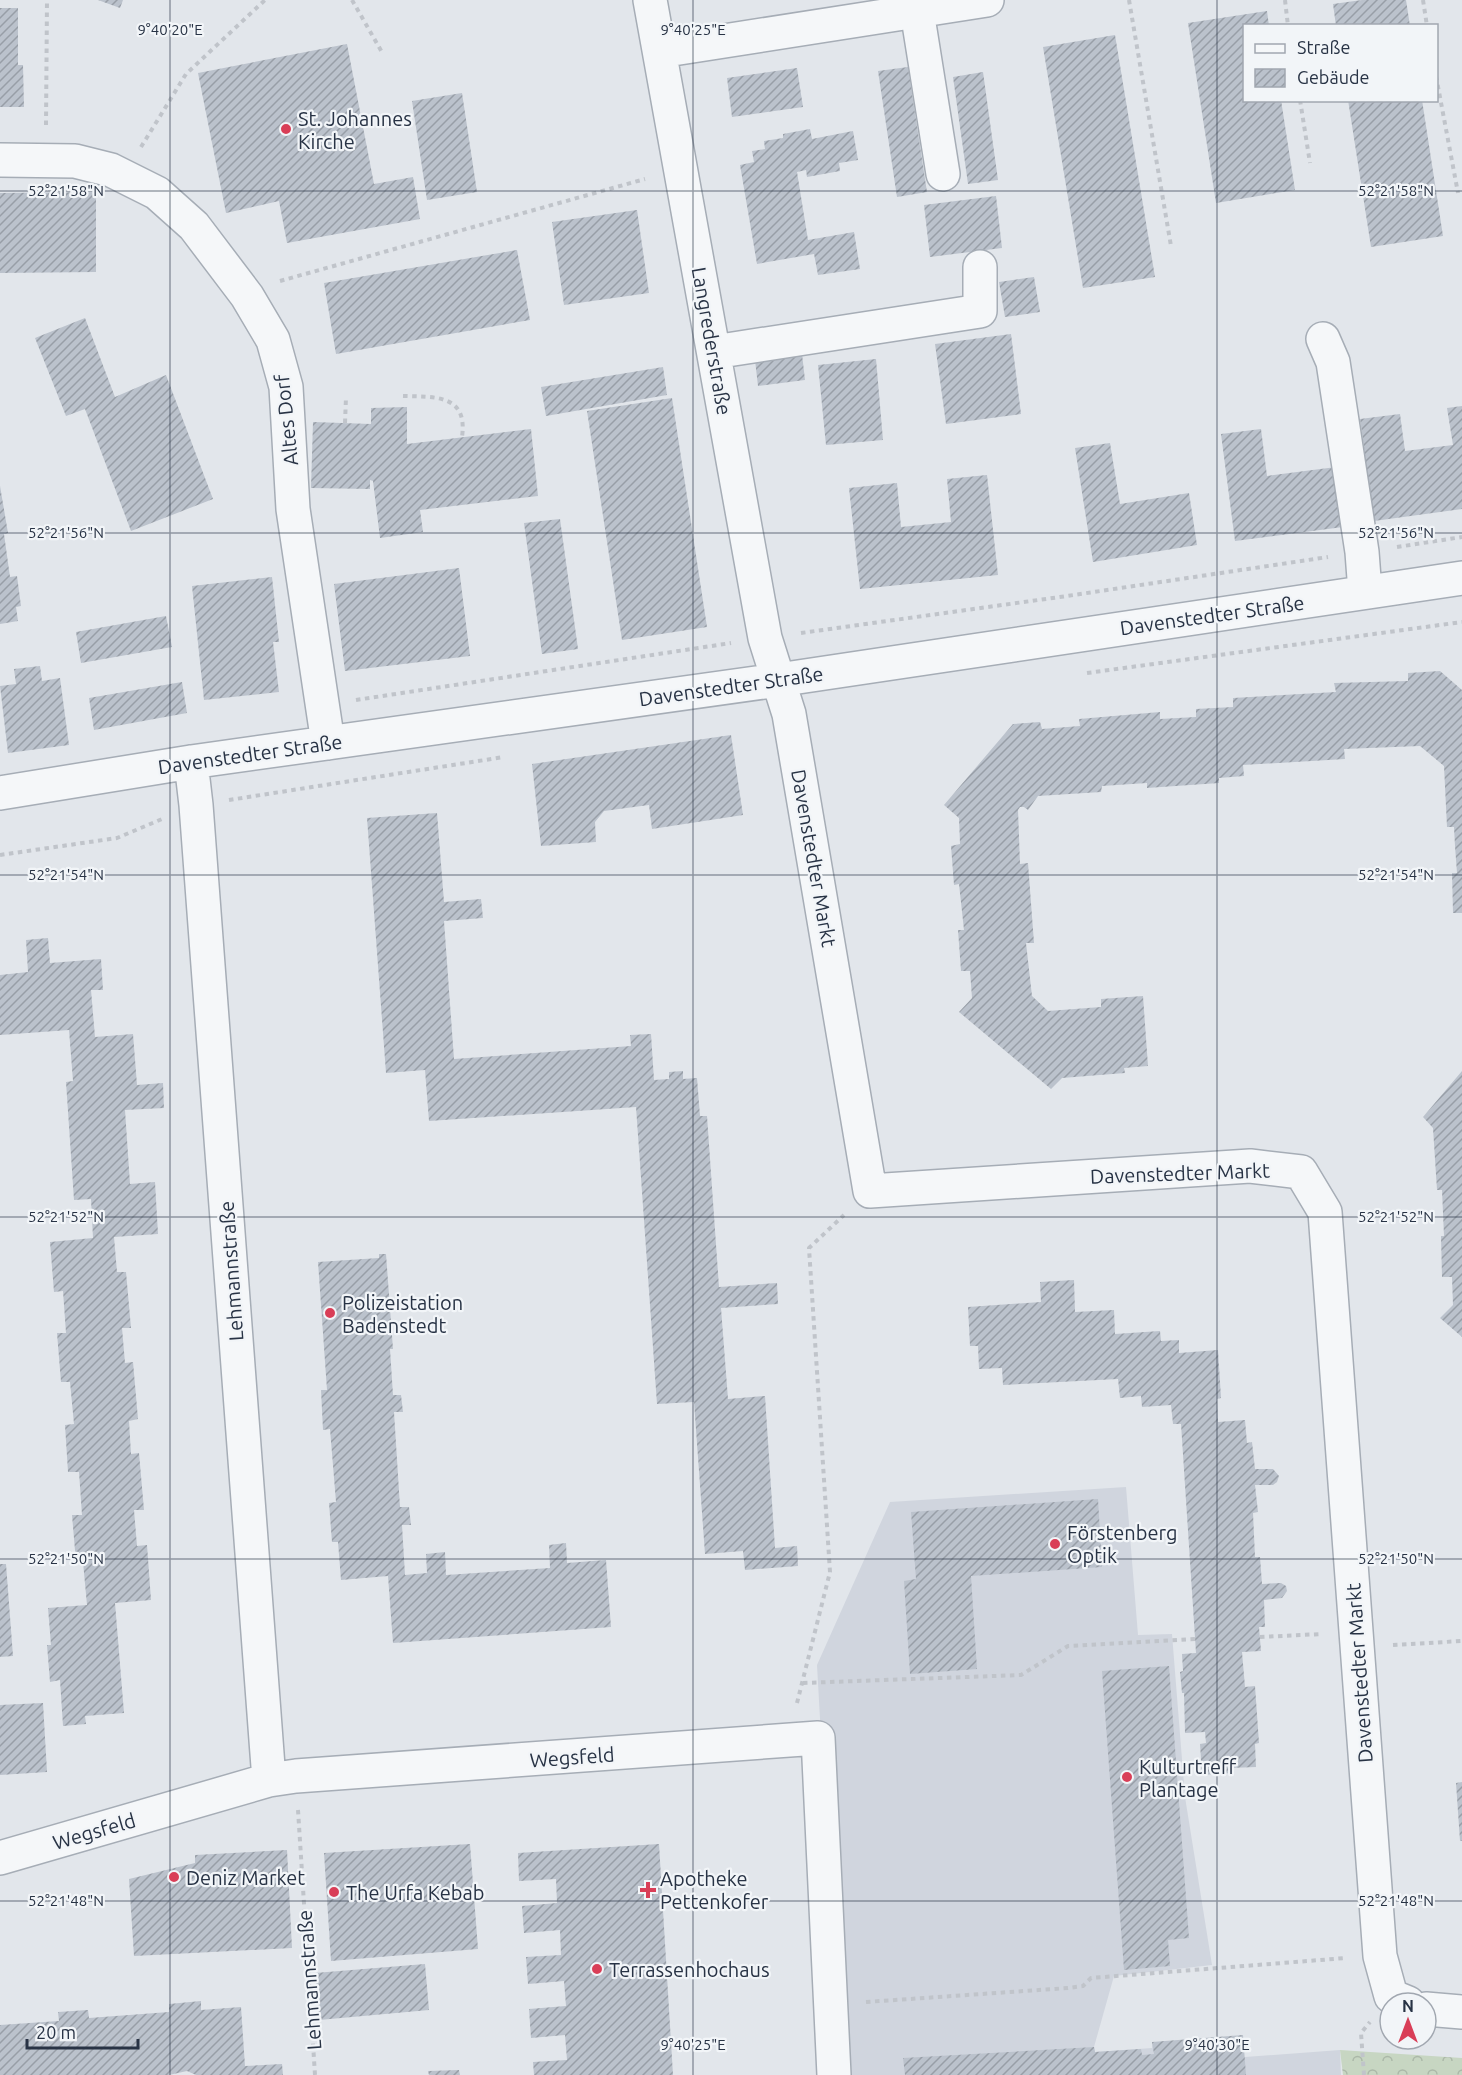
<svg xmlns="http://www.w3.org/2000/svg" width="1462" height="2075" viewBox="0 0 1462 2075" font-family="Ubuntu,sans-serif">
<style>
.built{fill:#d0d5de}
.park{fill:url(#park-crowns)}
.building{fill:url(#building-hatch)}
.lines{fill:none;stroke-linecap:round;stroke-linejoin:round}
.minor-casing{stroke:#a6adb6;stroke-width:36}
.path{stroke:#c0c4ca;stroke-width:4;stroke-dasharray:4.5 4.5;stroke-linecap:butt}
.minor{stroke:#f5f7f9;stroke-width:33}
.ticks{fill:none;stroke:#283345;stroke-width:1.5;stroke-opacity:0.45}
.poi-dot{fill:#d93e57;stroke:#f2f5f8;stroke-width:2}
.labels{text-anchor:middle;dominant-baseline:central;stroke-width:4.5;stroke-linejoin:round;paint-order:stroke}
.poi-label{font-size:20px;fill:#283345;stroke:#f2f5f8;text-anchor:start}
.street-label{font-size:20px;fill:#283345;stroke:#f2f5f8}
.ticks-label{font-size:15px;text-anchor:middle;fill:#283345;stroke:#f2f5f8;stroke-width:4.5;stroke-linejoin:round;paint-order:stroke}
</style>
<defs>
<pattern id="park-crowns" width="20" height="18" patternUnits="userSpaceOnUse" patternTransform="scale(1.5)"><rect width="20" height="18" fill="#c7d6c2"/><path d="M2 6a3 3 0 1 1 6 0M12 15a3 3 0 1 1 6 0" fill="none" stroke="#abb8a8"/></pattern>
<pattern id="building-hatch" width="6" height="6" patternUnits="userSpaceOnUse" patternTransform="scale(1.5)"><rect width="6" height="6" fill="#bbc2cc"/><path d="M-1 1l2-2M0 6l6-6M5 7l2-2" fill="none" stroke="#989ea7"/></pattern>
</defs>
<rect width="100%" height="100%" fill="#e2e6eb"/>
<!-- built -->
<path class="built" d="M1126,1487l12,148 34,-1 13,163 27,168 -98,11 -20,71 1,5 57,-4v-6l93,15 95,-7 1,25h-501l-23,-410 73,-163z"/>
<!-- park -->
<path class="park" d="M1340,2050l122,8v17h-119z"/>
<!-- building -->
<path class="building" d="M98,0h25l-3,8z
M1362,0h44l4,26h-74l-3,-22z
M0,8h18v57h5l1,42h-24z
M1267,11l2,15h-25v74h37l14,90 -79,13 -28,-180z
M1115,35l40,242 -72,11 -40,-241z
M347,44l27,140 39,-7 7,42 -133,24 -8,-42 -53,12 -28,-140z
M908,67l19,125 -30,5 -19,-126z
M797,68l6,39 -71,10 -5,-39z
M983,72l15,108 -30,4 -15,-107z
M462,93l15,99 -50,8 -15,-99z
M1348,100h74l21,136 -72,11z
M810,129l2,10 41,-8 5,29 -19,3 1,8 -33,6 -1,-7 -9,2 11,68 46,-8 6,37 -42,6 -4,-21 -57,10 -17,-99 14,-3 -2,-11 13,-2 -1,-8 19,-3v-4z
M96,192v80l-96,1v-80z
M996,196l6,52 -72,9 -6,-52z
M637,210l12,83 -85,12 -12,-83z
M517,250l13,70 -194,34 -12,-71z
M1034,277l6,35 -35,5 -6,-35z
M85,318l30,79 51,-22 47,124 -82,32 -46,-122 -19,7 -31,-78z
M1011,334l10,80 -75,10 -11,-80z
M802,354l3,26 -47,6 -3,-26z
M876,359l7,81 -57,5 -8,-80z
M663,367l4,28 -121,21 -5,-29z
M672,398l35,229 -85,13 -35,-229z
M1462,406v103l-88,12 -14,-102 40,-5 5,37 48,-6 -6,-37z
M407,407v37l124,-15 7,67 -118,14 3,22 -43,6 -7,-57 -3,-1v9l-59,-1 2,-66 58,2v-16z
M1261,429l6,47 69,-9 7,60 -108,14 -14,-107z
M1110,443l10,61 69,-11 8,52 -104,17 -18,-114z
M987,475l11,100 -138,14 -11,-101 48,-5 4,44 50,-5 -4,-43z
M0,486l8,47 -4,1 6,43 7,-1 4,30 -5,1 2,14 -18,3z
M560,519l18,130 -36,5 -18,-131z
M459,568l11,88 -125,15 -11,-87z
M272,577l7,65h-6l6,50 -75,8 -12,-114z
M166,616l6,31 -91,16 -5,-31z
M40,666l2,15 18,-3 9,67 -61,8 -8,-67 16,-2 -2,-15z
M1440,671l22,19v223h-9l-1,-40h5l-2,-27 -1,-19h-7l-3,-61 -24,-20 -76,3 1,10 -102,6 1,11 -25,2v5l-72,5v-5l-45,3 -1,6 -63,4 -10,14 -4,-3h-4l-2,3 2,54 8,-1 6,80h-8l6,53 16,15 53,-4v-8l42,-3 5,70 -24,2 1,5 -63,5 -11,11 -92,-77 13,-14 -2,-27h-9l-3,-41h6l-5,-46 -5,1 -3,-39 9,-2 -1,-26 -15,-13 69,-81 27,-2 2,7 38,-3 -1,-7 81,-7v7l36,-2v-8l37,-2v-9l103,-6 -2,-9 74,-2v-8z
M182,682l5,31 -93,17 -5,-32z
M731,735l12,80 -91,14 -3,-24 -45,6 -9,11 1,20 -55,4 -9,-82z
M437,813l7,89 37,-3 2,19 -39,3 10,138 177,-13 -1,-11 21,-1 3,46 15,-1v-7l14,-1v8l14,-1 3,38h7l12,171 58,-4 1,21 -57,4 7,91 37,-3 10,152 22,-2 1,20 -53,4 -2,-19 -38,3 -11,-152 -37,2 -21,-297 -207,14 -4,-51 -39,3 -19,-255z
M48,938l2,25 51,-4 2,31h-12l4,47 38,-3 4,51 26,-2 1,25 -39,2 5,74 25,-2 3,52 -44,3 3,35h9l5,56h-9l3,35 8,-1 5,57 -9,2 2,33 8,-1 5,57h-10l3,36 10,-1 4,55 -36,3 9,110 -39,3 1,8 -23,2 -3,-46 -10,2 -3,-37h4l-3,-37 39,-3 -4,-43h-7l-4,-47h10l-3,-43h-11l-3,-47 9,-1 -4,-42h-9l-4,-49h9l-3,-42 -9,1 -4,-50 43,-4 -2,-39 -17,1 -8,-118 7,-1 -4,-51 -69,5v-60l28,-3 -2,-32z
M1462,1071v266l-22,-19 13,-13 -1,-28h-10l-1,-41h3l-2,-46h-5l-4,-62 -10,-11z
M379,1254h7l7,95h-3l3,46h8l2,17h-9l6,95h9l2,18h-9l3,50 22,-2 -1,-19 19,-2 1,23 104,-7 -1,-23 17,-2 1,20 39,-3 5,67 -218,16 -5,-67 -47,4 -3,-38h-6l-3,-39 7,-1 -6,-73 -7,1 -2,-40h6l-9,-128 61,-4z
M1074,1280l1,32 39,-2 1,24 45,-3 1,10 18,-1v13l39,-3 3,48 -4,1 1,23 27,-2 2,23 5,-1 3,27h18l6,7 -2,6 -4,3h-18l3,27 -5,1 2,44h5l2,27 19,-1 5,3 1,5 -5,7 -18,2 1,27h-6l2,24 -19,1 3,35 10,-1 4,57 -4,1 1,23 -25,1 1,5 -30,2 -2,-31 6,-1 -1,-11 -20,1 -1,-40h-2l-2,-21 3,-1 -1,-17 14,-1 -15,-229h-8l-2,-19 -29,2 -1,-11 -21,2 -2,-19 -115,6 -1,-17 -23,1 -1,-23h-8l-2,-39 73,-5 -1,-20z
M1098,1499l4,68 -131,9 6,93 -67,5 -6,-93 12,-2 -5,-67z
M0,1564h6l7,92 -13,1z
M1169,1666l20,272 -21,2 2,26 -46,4 -22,-299z
M43,1703l4,69 -47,3v-70z
M1462,1782v59h-2l-4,-58z
M470,1844l8,105 -147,12 -7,-108z
M659,1844l14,231h-139l-1,-13 34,-2 -2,-25 -34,3 -2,-29 37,-3 -2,-25 -36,3 -2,-27 35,-2 -1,-25 -36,3 -2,-27 35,-3 -1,-24 -37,2 -1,-28z
M287,1850l5,98 -158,8 -5,-77 66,-16v-8z
M425,1964l4,46 -110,10 -4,-47z
M201,2001v9l40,-3 4,59 37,-2 1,11h-87l-9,-4 -18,4h-169v-50l59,-4 -1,-9 30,-2 1,8 80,-6v-8z
M1243,2035l3,40h-341l-2,-17 191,-11 1,5 46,-3 1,6 12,-1 -2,-12z
M459,2070l1,5h-31l-1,-4z"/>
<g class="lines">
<!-- minor casing -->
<g class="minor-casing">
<path id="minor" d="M650,0l115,638 24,76 81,477 380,-25 51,6 24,40 55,744 11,40 17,7
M917,11l26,163
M660,51l327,-51
M0,160l75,1 36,9 46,23 37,33 53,70 26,44 13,47 7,122 35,234
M1323,339l10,23 29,190 3,40
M714,352l266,-41v-44
M191,762l5,43 73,975
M0,793l191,-31 587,-82 684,-102
M0,1858l269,-78 27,-4 522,-38 16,337
M1426,2009l36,3"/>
</g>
<!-- path -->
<path class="path" d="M352,0l31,54
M1129,0l42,246
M1285,0l3,26
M1423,0l4,26
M1436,76l22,117
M1300,100l10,63
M46,125l1,-125
M141,147l45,-73 79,-74
M280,281l365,-102
M403,396c32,1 65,-2 59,41
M345,423l1,-26
M1397,547l65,-10
M801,633l266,-37 261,-39
M1087,673l375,-51
M356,700l375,-57
M229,800l275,-43
M0,855l117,-17 45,-19
M1260,1637l62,-3
M1393,1645l69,-4
M803,1683l218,-8 47,-29 127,-7
M797,1703l33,-131 -21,-324 35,-33
M298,1810l17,265
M866,2002l202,-14 15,-2 8,-8 255,-20
M1364,2075l-3,-42 9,-11"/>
<!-- minor -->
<use href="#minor" class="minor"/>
</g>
<!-- ticks -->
<path class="ticks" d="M170,0v2075M693,0v2075M1217,0v2075M0,191h1462M0,533h1462M0,875h1462M0,1217h1462M0,1559h1462M0,1901h1462"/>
<!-- markers -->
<g class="poi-dot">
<circle cx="286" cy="129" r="6"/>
<circle cx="330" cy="1313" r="6"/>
<circle cx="1055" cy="1544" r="6"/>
<circle cx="1127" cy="1777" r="6"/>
<circle cx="174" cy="1877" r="6"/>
<path d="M645 1881h6v6h6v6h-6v6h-6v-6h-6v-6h6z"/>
<circle cx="334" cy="1892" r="6"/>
<circle cx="597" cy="1969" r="6"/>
</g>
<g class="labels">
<!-- poi labels -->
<g class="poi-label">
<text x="298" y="118">St. Johannes<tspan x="298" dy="23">Kirche</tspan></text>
<text x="342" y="1302">Polizeistation<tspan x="342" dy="23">Badenstedt</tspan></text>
<text x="1067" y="1532">Förstenberg<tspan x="1067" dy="23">Optik</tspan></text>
<text x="1139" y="1766">Kulturtreff<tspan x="1139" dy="23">Plantage</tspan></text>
<text x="186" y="1877">Deniz Market</text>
<text x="660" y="1878">Apotheke<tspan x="660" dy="23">Pettenkofer</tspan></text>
<text x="346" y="1892">The Urfa Kebab</text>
<text x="609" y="1969">Terrassenhochaus</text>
</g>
<!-- street labels -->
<g class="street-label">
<text transform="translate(712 341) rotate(80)">Langrederstraße</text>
<text transform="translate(286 420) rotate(-96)">Altes Dorf</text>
<text transform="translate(1212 615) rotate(-8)">Davenstedter Straße</text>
<text transform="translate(731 686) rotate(-8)">Davenstedter Straße</text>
<text transform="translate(250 754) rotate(-8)">Davenstedter Straße</text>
<text transform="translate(814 858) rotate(80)">Davenstedter Markt</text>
<text transform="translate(1180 1173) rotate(-2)">Davenstedter Markt</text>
<text transform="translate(231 1271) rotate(-94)">Lehmannstraße</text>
<text transform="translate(1359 1673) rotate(-94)">Davenstedter Markt</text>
<text transform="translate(572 1757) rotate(-4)">Wegsfeld</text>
<text transform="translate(94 1831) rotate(-16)">Wegsfeld</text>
<text transform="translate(309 1980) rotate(-94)">Lehmannstraße</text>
</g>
</g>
<g class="ticks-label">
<text x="170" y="35">9°40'20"E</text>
<text x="693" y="35">9°40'25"E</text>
<text x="66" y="196">52°21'58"N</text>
<text x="1396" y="196">52°21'58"N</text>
<text x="66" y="538">52°21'56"N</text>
<text x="1396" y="538">52°21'56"N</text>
<text x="66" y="880">52°21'54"N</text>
<text x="1396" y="880">52°21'54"N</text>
<text x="66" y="1222">52°21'52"N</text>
<text x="1396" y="1222">52°21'52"N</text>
<text x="66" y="1564">52°21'50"N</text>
<text x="1396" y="1564">52°21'50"N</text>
<text x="66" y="1906">52°21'48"N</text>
<text x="1396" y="1906">52°21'48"N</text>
<text x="693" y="2050">9°40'25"E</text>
<text x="1217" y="2050">9°40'30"E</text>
</g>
<!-- legend -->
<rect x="1243" y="24" width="195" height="78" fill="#f2f5f8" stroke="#a1a7b0" stroke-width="1.5"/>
<rect x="1255" y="44" width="30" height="9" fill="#f5f7f9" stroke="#a1a7b0" stroke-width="1.5"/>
<text x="1297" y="54" font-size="18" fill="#283345">Straße</text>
<rect x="1255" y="69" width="30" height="18" fill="url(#building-hatch)" stroke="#a1a7b0" stroke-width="1.5"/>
<text x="1297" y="84" font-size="18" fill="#283345">Gebäude</text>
<!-- north arrow -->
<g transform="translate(1408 2021)"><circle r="28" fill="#f2f5f8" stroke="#a1a7b0" stroke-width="1.5"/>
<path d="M0-4.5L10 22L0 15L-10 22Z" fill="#d93e57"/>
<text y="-9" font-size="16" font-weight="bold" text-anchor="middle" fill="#283345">N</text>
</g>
<!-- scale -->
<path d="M27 2039v9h111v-9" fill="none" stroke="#283345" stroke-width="3"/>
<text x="36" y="2039" font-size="18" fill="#283345" stroke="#f2f5f8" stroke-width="4.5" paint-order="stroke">20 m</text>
</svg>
